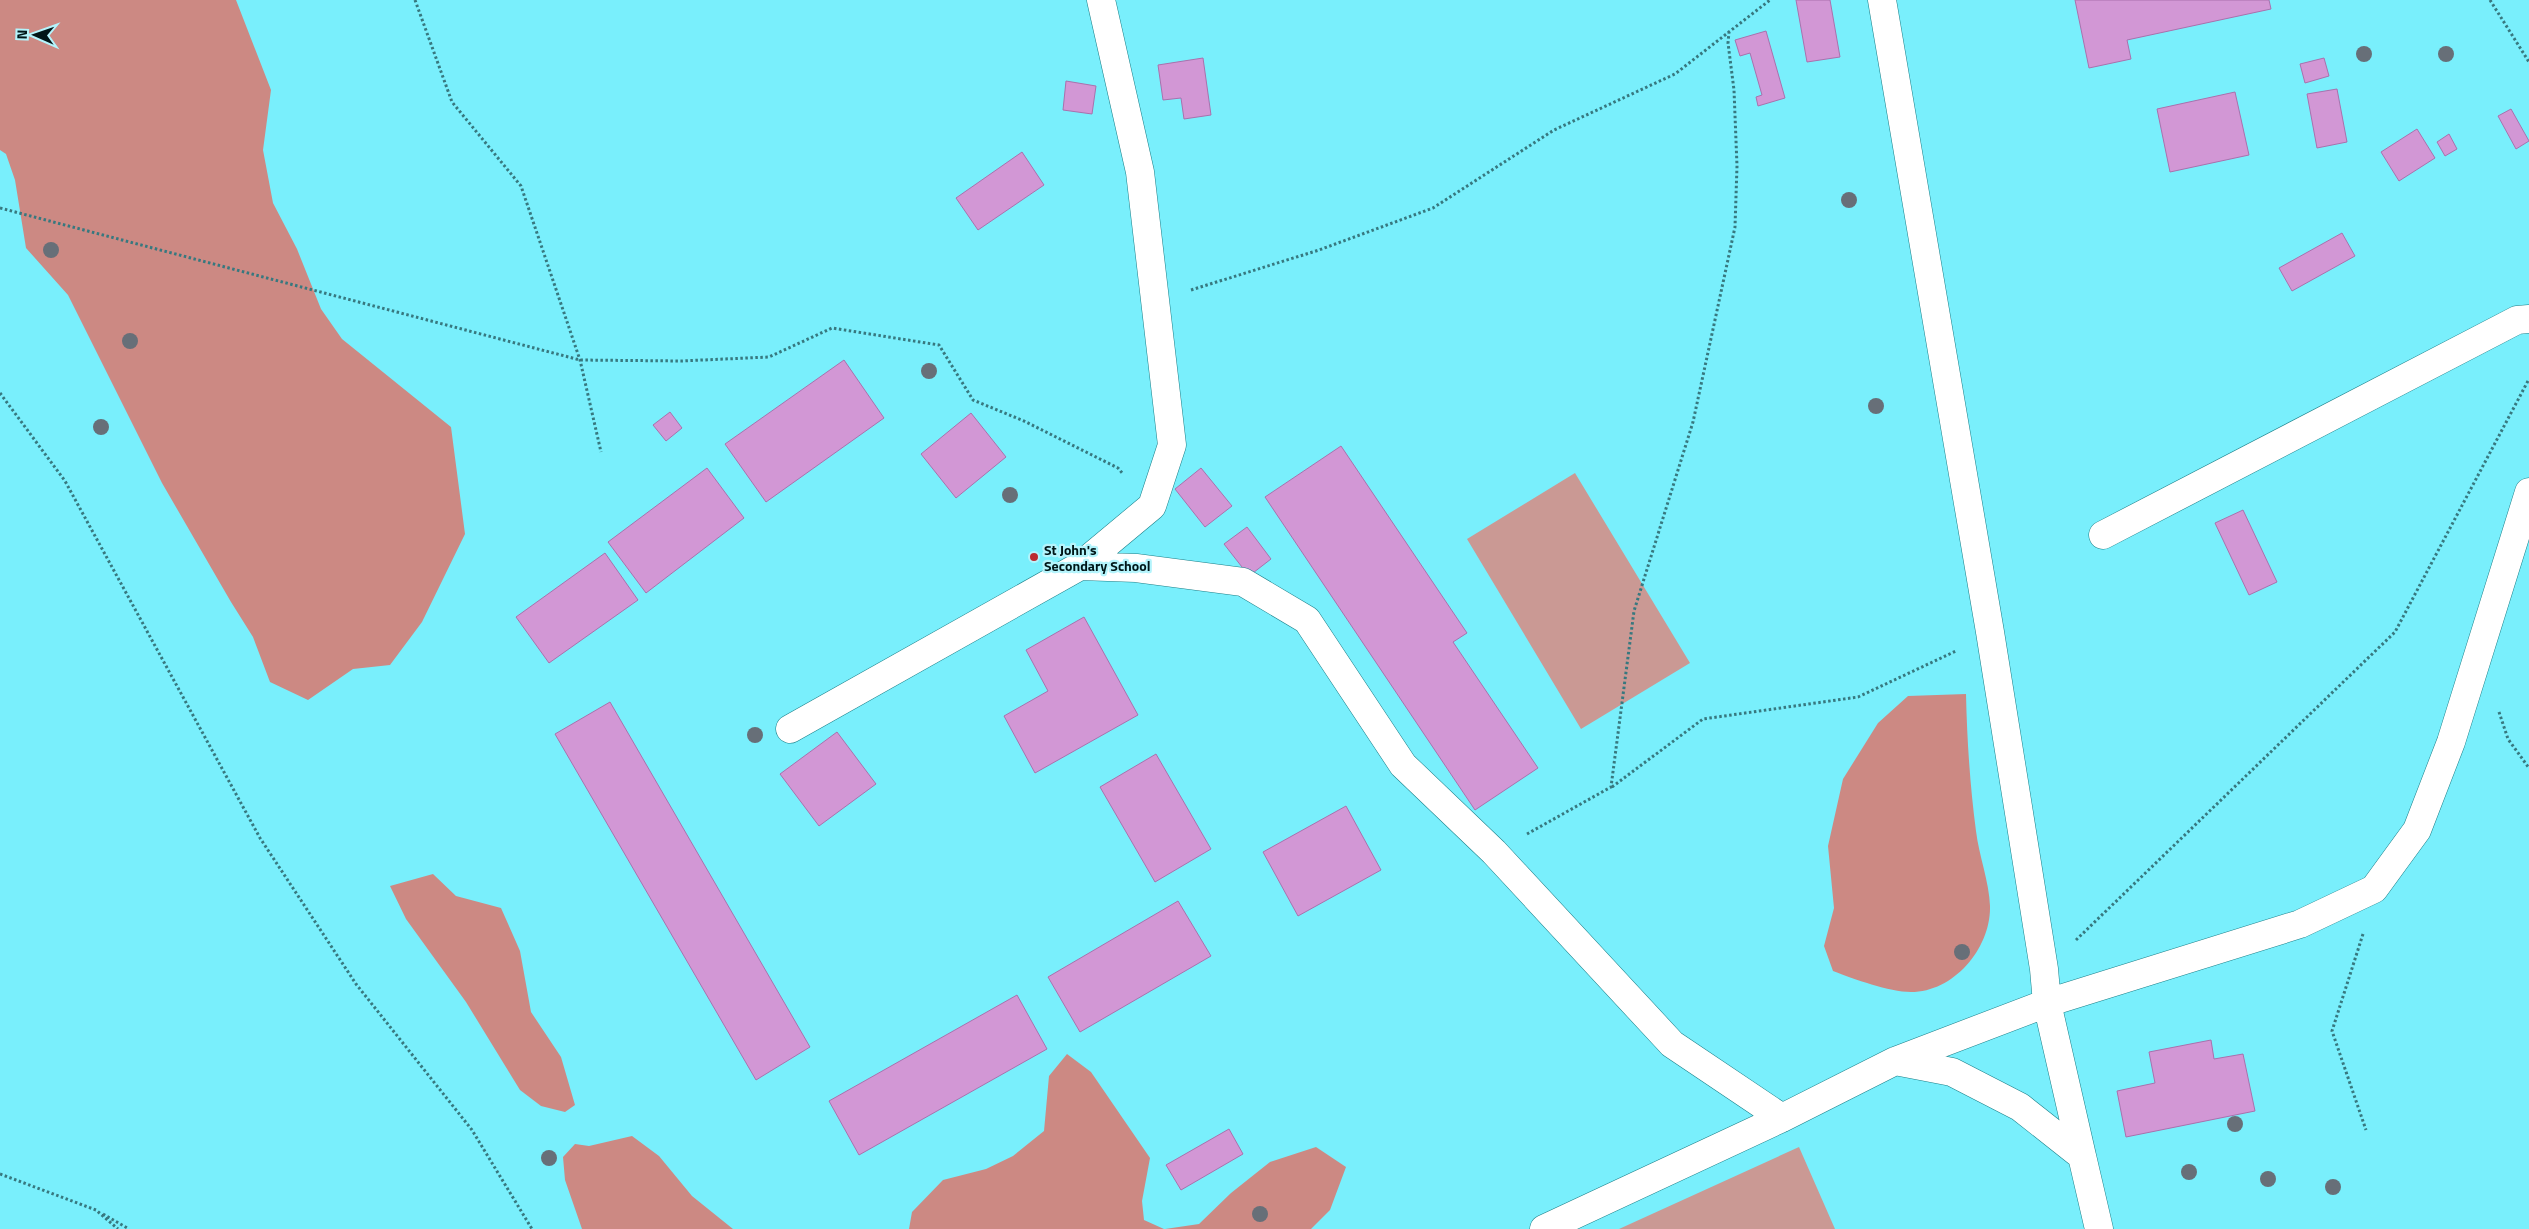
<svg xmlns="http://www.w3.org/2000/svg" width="2529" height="1229" viewBox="0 0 2529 1229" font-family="'Titillium Web',sans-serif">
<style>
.green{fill:#ca9994}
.forest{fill:#cc8983}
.building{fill:#d297d5;stroke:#a971ad}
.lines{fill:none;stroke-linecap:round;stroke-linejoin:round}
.minor-casing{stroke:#1b7f88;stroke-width:29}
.path{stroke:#37787f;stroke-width:3;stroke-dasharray:2.5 2.5;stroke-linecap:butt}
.minor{stroke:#fff;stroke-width:28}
.tree{fill:#676f78}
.poi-dot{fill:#bb2b2f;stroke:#b4f4fc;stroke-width:2}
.labels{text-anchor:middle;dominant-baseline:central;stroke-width:4.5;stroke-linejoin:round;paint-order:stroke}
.poi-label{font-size:14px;font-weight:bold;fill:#001618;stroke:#b4f4fc;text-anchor:start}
</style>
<rect width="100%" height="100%" fill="#79effc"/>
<!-- green -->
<path class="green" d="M1575,473l115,190 -109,66 -114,-190z
M1799,1147l36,82h-216z"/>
<!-- forest -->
<path class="forest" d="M0,0h236l35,90 -8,60 10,53 24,46 24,60 21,30 109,88 14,107 -43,88 -32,43 -37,4 -45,31 -38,-18 -17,-45 -22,-35 -69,-119 -94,-188 -42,-47 -11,-68 -9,-26 -6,-4z
M1966,694c1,46 4,91 10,137 3,25 13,50 14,75 1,42 -36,86 -79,86 -22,0 -57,-13 -78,-21l-9,-25 10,-38 -6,-62 15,-67 35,-56 30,-27z
M433,874l23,22 45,12 19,43 11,61 30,45 14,48 -10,7 -24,-6 -21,-16 -54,-88 -60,-83 -16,-33z
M1067,1054l24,18 59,86 -8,43 2,19 20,9h-255l3,-17 31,-32 43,-11 27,-13 31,-25 5,-55z
M632,1136l27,20 33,40 41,33h-151l-17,-49 -2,-23 12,-13 14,2z
M1316,1147l30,20 -16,43 -19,19h-146l34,-5 32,-31 39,-31z"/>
<!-- building -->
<path class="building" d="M1796,0h34l10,57 -33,5z
M2075,0h194l2,9 -144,31 4,19 -42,9z
M1766,31l19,67 -27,8 -2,-9 6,-2 -12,-42 -10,3 -5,-16z
M1203,58l8,57 -27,4 -3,-21 -18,2 -5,-35z
M2324,58l5,18 -24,7 -5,-19z
M1066,81l30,5 -4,28 -29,-4z
M2337,89l10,53 -30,6 -10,-54z
M2235,92l14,63 -79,17 -13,-63z
M2511,109l18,32 -13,8 -18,-33z
M2417,129l18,29 -36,23 -18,-29z
M2449,134l8,15 -12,7 -8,-14z
M1022,152l22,33 -66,45 -22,-32z
M2342,233l13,23 -63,35 -13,-23z
M844,360l40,58 -118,84 -41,-58z
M670,412l12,16 -16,13 -13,-16z
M971,413l35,44 -50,41 -35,-44z
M1341,446l126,187 -14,9 85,126 -63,42 -210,-313z
M707,468l37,50 -98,75 -38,-51z
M1201,468l31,38 -27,21 -30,-38z
M2243,510l34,72 -28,13 -34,-72z
M1247,527l24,32 -22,17 -25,-32z
M605,553l33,47 -89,63 -33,-46z
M1084,617l54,98 -103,58 -31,-57 44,-25 -22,-41z
M610,702l200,345 -54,33 -201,-346z
M837,732l39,52 -57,42 -39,-52z
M1156,754l55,95 -56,33 -55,-95z
M1346,806l35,64 -83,46 -35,-64z
M1178,901l33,55 -131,76 -32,-55z
M1017,995l30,54 -188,106 -30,-54z
M2211,1040l3,19 29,-5 12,57 -129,26 -9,-46 38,-8 -6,-31z
M1229,1129l14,25 -62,36 -15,-25z"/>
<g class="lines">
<!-- minor casing -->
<g class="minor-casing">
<path id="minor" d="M1882,0l108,632 54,337 3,34 35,153
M2103,535l414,-215 12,-1
M1080,566l56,2 107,14 64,38 96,145 91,87 178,192 110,74
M790,729l290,-163 72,-60 20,-61 -32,-273 -39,-172
M1895,1061l57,11 68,35 62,49 17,73
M1544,1229l238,-111 113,-57 152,-58 253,-79 74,-35 43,-59 34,-88 78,-250"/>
</g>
<!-- path -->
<path class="path" d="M415,0l37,102 69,84 59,174 21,92
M2490,0l39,62
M0,208l580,152 101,1 88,-4 63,-29 107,17 34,55 51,21 94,47 5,6
M1191,290l128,-40 114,-42 121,-78 121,-56 95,-74
M0,393l65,88 195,357 96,146 116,146 60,99
M2499,712l9,27 21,29
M1612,787l91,-68 155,-22 98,-46
M1527,834l84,-47 23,-176 59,-189 42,-195 2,-61 -3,-76 -6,-47 1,-11
M2363,934l-31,97 34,99
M2076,940l319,-308 134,-253
M0,1174l96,36 22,19
M103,1214l26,15"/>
<!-- minor -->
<use href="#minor" class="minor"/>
</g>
<!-- trees -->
<g class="tree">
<circle cx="2364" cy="54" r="8"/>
<circle cx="2446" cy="54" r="8"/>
<circle cx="1849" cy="200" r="8"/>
<circle cx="51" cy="250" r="8"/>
<circle cx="130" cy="341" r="8"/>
<circle cx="929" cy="371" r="8"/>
<circle cx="1876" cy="406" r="8"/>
<circle cx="101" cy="427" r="8"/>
<circle cx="1010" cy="495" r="8"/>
<circle cx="755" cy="735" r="8"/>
<circle cx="1962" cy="952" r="8"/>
<circle cx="2235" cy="1124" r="8"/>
<circle cx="549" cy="1158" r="8"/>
<circle cx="2189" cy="1172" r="8"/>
<circle cx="2268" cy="1179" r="8"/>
<circle cx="2333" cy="1187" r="8"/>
<circle cx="1260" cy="1214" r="8"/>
</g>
<!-- markers -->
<circle class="poi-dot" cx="1034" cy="557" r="5"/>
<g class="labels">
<!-- poi labels -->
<g class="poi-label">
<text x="1044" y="549">St John's<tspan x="1044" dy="16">Secondary School</tspan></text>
</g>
</g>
<!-- north arrow -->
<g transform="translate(35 35) rotate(272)" stroke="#b4f4fc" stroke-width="4" paint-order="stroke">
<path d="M0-4L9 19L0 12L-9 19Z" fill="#001618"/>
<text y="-8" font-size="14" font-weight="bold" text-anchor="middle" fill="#001618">N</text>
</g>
</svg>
